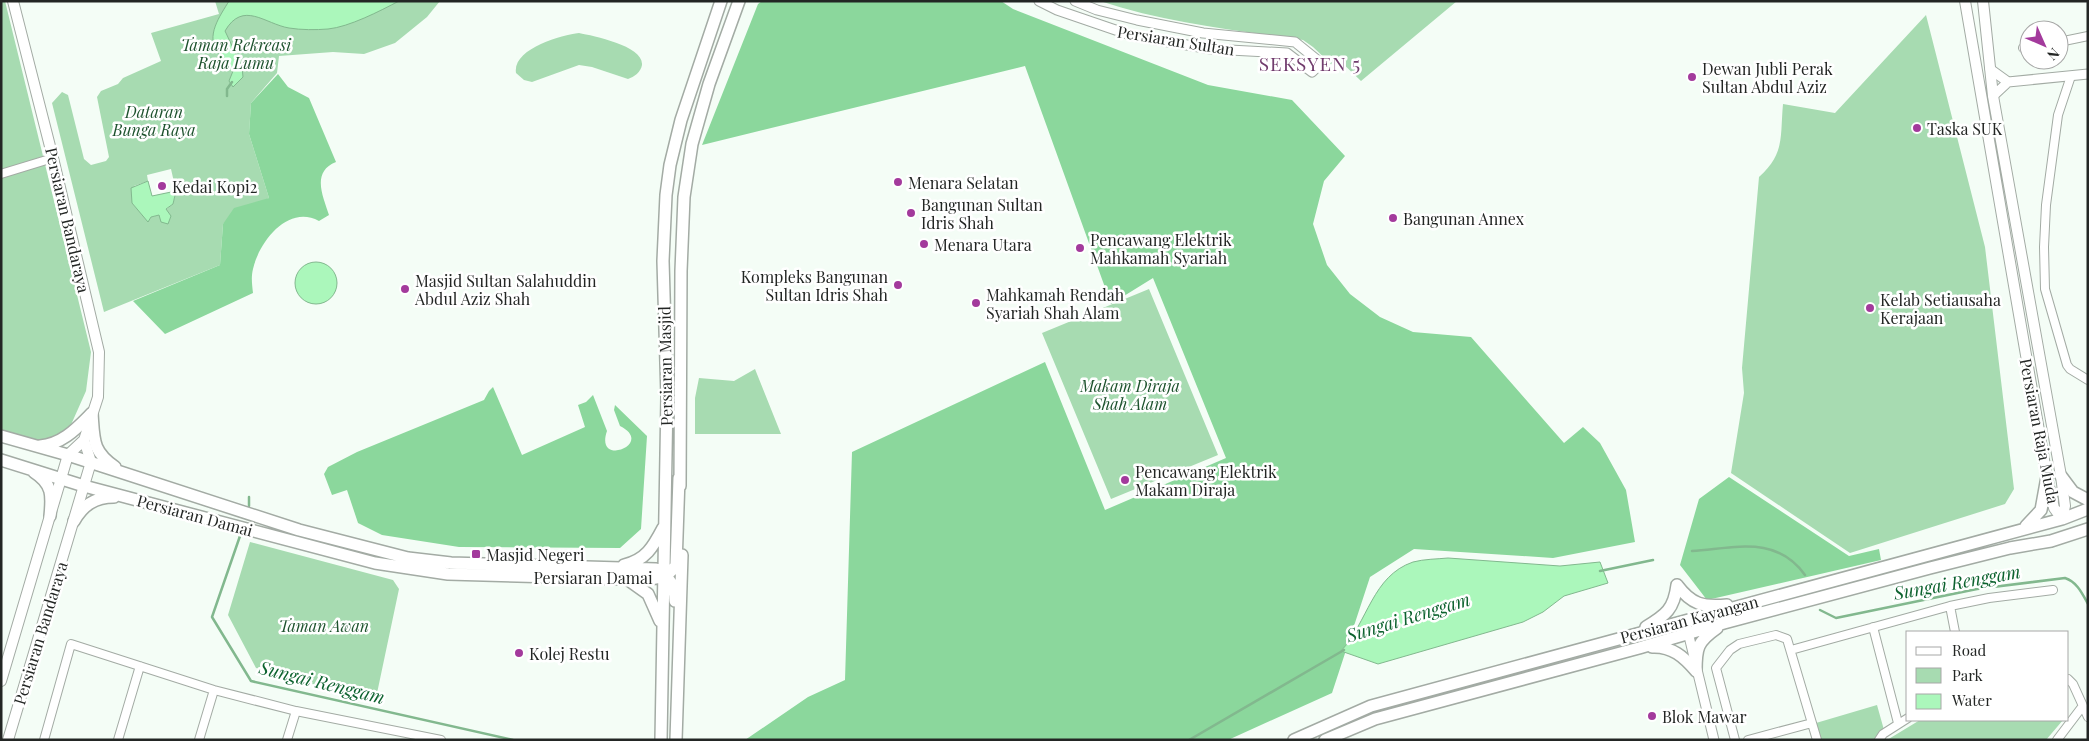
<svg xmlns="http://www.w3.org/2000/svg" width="2089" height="741" viewBox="0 0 2089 741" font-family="'Playfair Display',serif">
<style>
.green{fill:#a7dbb1;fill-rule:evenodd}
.forest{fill:#8bd79c}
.water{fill:#abf7bb;stroke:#82b88e}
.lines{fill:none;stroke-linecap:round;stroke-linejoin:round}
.stream{stroke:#82b88e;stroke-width:2.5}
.minor-casing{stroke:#a3aba4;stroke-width:10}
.tertiary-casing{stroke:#a3aba4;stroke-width:11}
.secondary-casing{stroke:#a3aba4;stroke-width:12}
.primary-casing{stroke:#a3aba4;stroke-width:14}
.minor{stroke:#fff;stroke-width:8}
.tertiary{stroke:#fff;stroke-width:9}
.secondary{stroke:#fff;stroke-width:10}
.primary{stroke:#fff;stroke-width:11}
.poi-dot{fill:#a33a9c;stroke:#fff;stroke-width:2}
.labels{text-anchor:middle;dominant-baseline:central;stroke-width:5;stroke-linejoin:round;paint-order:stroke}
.street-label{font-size:16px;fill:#232624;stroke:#fff}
.park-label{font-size:16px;font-style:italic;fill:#1d522d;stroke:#fff}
.poi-label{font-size:16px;fill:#232624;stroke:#fff;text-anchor:start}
.water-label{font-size:18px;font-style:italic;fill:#0c622e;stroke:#fff}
.quarter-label{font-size:19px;letter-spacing:1px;fill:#713c6d;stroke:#fff}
</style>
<rect width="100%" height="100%" fill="#f4fdf6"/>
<!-- green -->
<path class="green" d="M1,1h4l86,351 -5,39 -16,36 -23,16 -46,-13z
M215,1h225l-13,16 -32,26 -31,11 -31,-2 -54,4 -2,17 -26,30 -2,31 20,64 -46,26 -3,41 -116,47 -52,-209 10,-11 6,3 16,64 7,6 15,-4 3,-4 -12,-60 4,-6 17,-7 5,-6 38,-17 -10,-28 68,-19zM171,169l5,22 -3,13 -14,11 -8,2 -3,4 -16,-18 2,-17 14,-5 -1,-6z
M1100,1h357l-96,80 -24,-23 -6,6 -18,-17 -10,-7c-68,-10 -137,-17 -203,-39z
M1926,15l59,232 29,242 -9,15 -155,49 -119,-80 13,-80 -2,-25 17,-191c26,-23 21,-40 24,-73l52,9z
M579,33c15,3 65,13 63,32 -1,7 -8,12 -14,14l-36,-12 -13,-2 -47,17 -8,-2 -8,-7c-4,-24 45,-38 63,-40z
M1149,289l69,166 -107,44 -69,-166z
M755,369l26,65h-86v-36l4,-20 35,3z
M250,542l143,38 6,9 -23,109 -64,-14 -56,-16 -28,-53z
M1877,705l7,25 -7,10h-56l-5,-17z
M1920,720h143l-17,20h-159z"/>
<!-- forest -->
<path class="forest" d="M762,1h239l12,8 195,76 84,15 53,56 -21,25 -11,43 14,41 23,29 30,23 33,15 58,5 93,106 19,-16 17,16 26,47 9,52 -82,16 -139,-9 -44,28 -38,116 -104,47h-483l63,-43 37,-17 7,-228 193,-90 60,148 121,-52 -73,-180 -42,26 -86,-238 -323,79 56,-141z
M278,74l10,13 21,11 27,64c-25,10 -13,34 -7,53l-10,6c-31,-17 -60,21 -66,48 -2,8 -1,15 0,24l-88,41 -32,-33 87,-36 3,-41 11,-16 35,-10 -20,-64 2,-31z
M493,387l29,68 63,-28 -7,-22 8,-3 7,-7 14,36c-13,37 49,13 13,-5l-6,-16 1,-5 32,31 -6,93 -21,19 -161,-1 -77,-12 -24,-12 -11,-33 -15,5 -8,-21 4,-7 29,-15 127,-52 5,-9z
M1729,477l120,79 30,-7 2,11 -174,40 -27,-35 19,-66z"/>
<!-- water -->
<path class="water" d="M229,1h170c-19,10 -50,26 -71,28 -12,1 -27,1 -39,-1 -24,-4 -46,-28 -64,3l17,36 1,10 -10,10 -4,-6 4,-10c-3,-8 -10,-11 -15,-18 -13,-17 2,-37 11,-52z
M148,181l4,15 24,-5 -3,13 -7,5 5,7 -3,8 -7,-2 -2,-7 -8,2 -3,5 -16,-19 -1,-15z
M295 283a21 21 0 1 1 42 0a21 21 0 1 1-42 0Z
M1448,558l112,8 40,-4 8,21 -44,13 -21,16 -20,10 -145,42 -37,-13c27,-29 31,-75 72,-89 11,-3 25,-3 35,-4z"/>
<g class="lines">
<!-- stream -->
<path class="stream" d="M227,96v-7l5,-7
M249,497v9
M240,536l-28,81 39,64 262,59
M1692,551c44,-3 84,-16 113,24
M1600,571l53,-11
M1820,610l16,8 141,-29 88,-11c12,4 17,15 23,26
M1189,740l155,-90"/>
<!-- minor casing -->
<g class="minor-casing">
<path id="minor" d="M2059,42l29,-6
M2023,48l6,-1
M2071,76l-13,39 -12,90 -2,42 1,42 22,76 3,4 18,11
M1,174l52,-16
M1950,606l5,26
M1873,627l25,96
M1791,650l159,-44 39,-8 64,-8
M2068,679l5,5 15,33
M44,740l27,-96 143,46 82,21 145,29
M118,740l22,-74
M199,740l15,-50
M287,740l9,-29
M1735,740l-19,-72 14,-18 9,-6 37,-9 11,4 30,101
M1748,740l64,-17
M1879,740l4,-6 25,-16
M2057,740l25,-33"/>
</g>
<!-- tertiary casing -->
<g class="tertiary-casing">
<path id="tertiary" d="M1039,1l18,9 76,26 78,13 76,4 25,19 9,-9 -26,-21 -92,-9 -66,-13 -40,-10 -22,-9
M1990,69l18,13
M1993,96l15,-14 80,-8
M1687,628l27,112"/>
</g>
<!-- secondary casing -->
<g class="secondary-casing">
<path id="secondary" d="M1965,1l82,476 7,31 8,11 3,-13 -4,-30 -68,-380 -10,-95
M1,681l67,-226 16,-15
M8,740l83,-278 -7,-22 14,-43 1,-45 -46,-194 -40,-157"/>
</g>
<!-- primary casing -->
<g class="primary-casing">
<path id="primary" d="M92,413c2,27 0,38 23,54
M1,436l67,19 231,75 109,28 43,5 205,6c14,7 19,17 19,32
M40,446c23,-2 37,-18 52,-33
M1,460l83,26 291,77 73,11 179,5c17,0 40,3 49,-14l3,-87
M34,472c19,12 18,24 16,44
M2061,476l12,16 15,8
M680,486l1,-215 3,-74 8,-53 17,-60 30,-83
M74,521c9,-16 21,-24 40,-24
M2026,526l15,-16 6,-33
M624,565c22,-5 29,-18 39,-37
M627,579l21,15 12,27
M1677,585c15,20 26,22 50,20
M1646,627c20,-12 28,-18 31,-42
M1652,647c20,-1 32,10 44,24
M1696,671c0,-23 1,-29 21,-43
M661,740l6,-343 -4,-136 3,-66 4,-30 11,-45 40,-119
M676,740l6,-185
M1294,740l77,-34 691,-187 26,-10
M1325,740l50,-21 264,-71 85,-25 206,-55 80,-20 41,-7 37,-12"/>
</g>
<!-- minor -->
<use href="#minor" class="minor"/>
<!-- tertiary -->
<use href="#tertiary" class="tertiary"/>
<!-- secondary -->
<use href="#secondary" class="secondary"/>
<!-- primary -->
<use href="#primary" class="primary"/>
</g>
<!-- markers -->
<g class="poi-dot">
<circle cx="1692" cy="77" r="5"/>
<circle cx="1917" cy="128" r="5"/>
<circle cx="898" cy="182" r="5"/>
<circle cx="162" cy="186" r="5"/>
<circle cx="911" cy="213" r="5"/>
<circle cx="1393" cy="218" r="5"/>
<circle cx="924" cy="244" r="5"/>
<circle cx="1080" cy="248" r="5"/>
<circle cx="898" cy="285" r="5"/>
<circle cx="405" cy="289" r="5"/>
<circle cx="976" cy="303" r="5"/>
<circle cx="1870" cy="308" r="5"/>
<circle cx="1125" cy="480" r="5"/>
<rect x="471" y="549" width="10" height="10" rx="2.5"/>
<circle cx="519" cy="653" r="5"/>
<circle cx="1652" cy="716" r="5"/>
</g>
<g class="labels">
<!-- street labels -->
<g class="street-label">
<text transform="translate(1176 40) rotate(9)">Persiaran Sultan</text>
<text transform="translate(68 220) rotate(77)">Persiaran Bandaraya</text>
<text transform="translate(665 366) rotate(-91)">Persiaran Masjid</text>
<text transform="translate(2040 431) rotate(79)">Persiaran Raja Muda</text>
<text transform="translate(195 515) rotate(15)">Persiaran Damai</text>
<text x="593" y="577">Persiaran Damai</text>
<text transform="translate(1689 619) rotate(-15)">Persiaran Kayangan</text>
<text transform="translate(40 633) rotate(-73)">Persiaran Bandaraya</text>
</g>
<!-- park labels -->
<g class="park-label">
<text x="236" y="44">Taman Rekreasi<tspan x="236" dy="18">Raja Lumu</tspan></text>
<text x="154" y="111">Dataran<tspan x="154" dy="18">Bunga Raya</tspan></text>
<text x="1130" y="385">Makam Diraja<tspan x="1130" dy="18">Shah Alam</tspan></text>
<text x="324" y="625">Taman Awan</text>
</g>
<!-- poi labels -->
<g class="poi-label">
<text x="1702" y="68">Dewan Jubli Perak<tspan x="1702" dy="18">Sultan Abdul Aziz</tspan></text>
<text x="1927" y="128">Taska SUK</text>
<text x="908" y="182">Menara Selatan</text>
<text x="172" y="186">Kedai Kopi2</text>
<text x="921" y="204">Bangunan Sultan<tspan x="921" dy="18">Idris Shah</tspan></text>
<text x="1403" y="218">Bangunan Annex</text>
<text x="1090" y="239">Pencawang Elektrik<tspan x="1090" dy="18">Mahkamah Syariah</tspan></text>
<text x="934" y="244">Menara Utara</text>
<text x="888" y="276" text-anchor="end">Kompleks Bangunan<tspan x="888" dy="18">Sultan Idris Shah</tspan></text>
<text x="415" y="280">Masjid Sultan Salahuddin<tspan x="415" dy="18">Abdul Aziz Shah</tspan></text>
<text x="986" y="294">Mahkamah Rendah<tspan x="986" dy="18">Syariah Shah Alam</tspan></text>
<text x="1880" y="299">Kelab Setiausaha<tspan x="1880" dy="18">Kerajaan</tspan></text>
<text x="1135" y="471">Pencawang Elektrik<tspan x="1135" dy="18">Makam Diraja</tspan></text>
<text x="486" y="554">Masjid Negeri</text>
<text x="529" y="653">Kolej Restu</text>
<text x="1662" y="716">Blok Mawar</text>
</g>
<!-- water labels -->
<g class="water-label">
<text transform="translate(1957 582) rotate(-10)">Sungai Renggam</text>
<text transform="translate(1408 617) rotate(-17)">Sungai Renggam</text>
<text transform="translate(322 682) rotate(14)">Sungai Renggam</text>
</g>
<!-- quarter labels -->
<g class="quarter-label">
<text x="1310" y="63">SEKSYEN 5</text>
</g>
</g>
<!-- border -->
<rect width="2089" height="741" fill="none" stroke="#232624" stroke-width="5"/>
<!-- legend -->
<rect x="1906" y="631" width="162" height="90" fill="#ffffff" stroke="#a7a8a7"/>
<rect x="1916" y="647" width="25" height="8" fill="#ffffff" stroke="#a7a8a7"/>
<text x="1952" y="656" font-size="15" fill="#232624">Road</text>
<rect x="1916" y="668" width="25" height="15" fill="#a7dbb1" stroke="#a7a8a7"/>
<text x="1952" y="681" font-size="15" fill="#232624">Park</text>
<rect x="1916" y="694" width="25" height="15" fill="#abf7bb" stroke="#a7a8a7"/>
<text x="1952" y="706" font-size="15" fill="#232624">Water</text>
<!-- north arrow -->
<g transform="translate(2044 45) rotate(135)"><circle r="24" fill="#ffffff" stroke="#a7a8a7"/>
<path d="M0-4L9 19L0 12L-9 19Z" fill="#a33a9c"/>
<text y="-8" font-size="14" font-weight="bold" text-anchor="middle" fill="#232624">N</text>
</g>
</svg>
